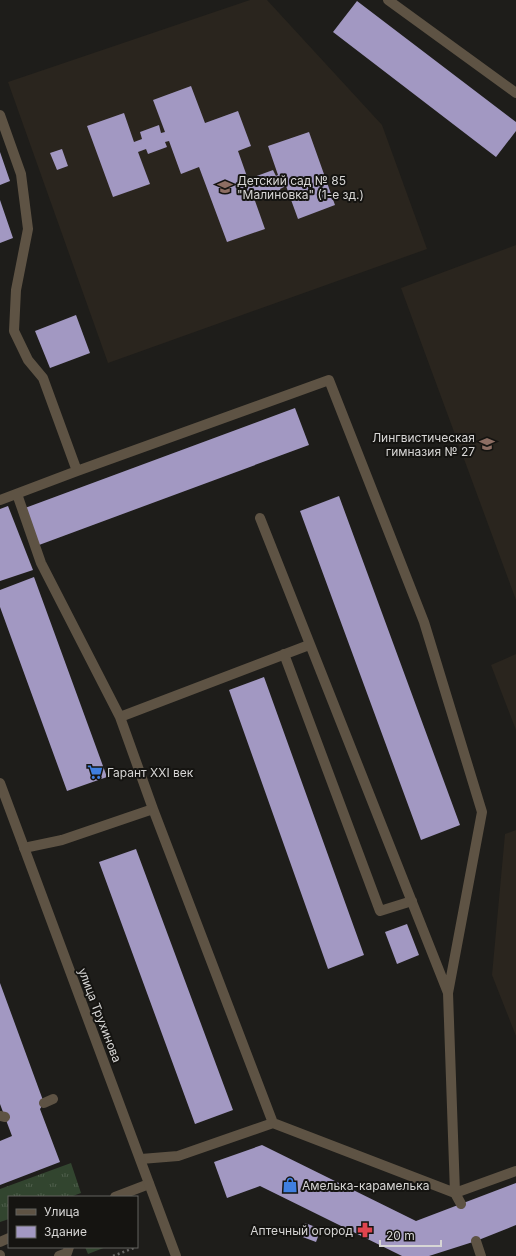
<svg xmlns="http://www.w3.org/2000/svg" width="516" height="1256" viewBox="0 0 516 1256" font-family="Inter,sans-serif">
<style>
.built{fill:#2a251e}
.grass{fill:url(#grass-tufts)}
.park{fill:url(#park-crowns)}
.building{fill:#a298c2}
.lines{fill:none;stroke-linecap:round;stroke-linejoin:round}
.path{stroke:#666563;stroke-width:2.5;stroke-dasharray:2 3;stroke-linecap:butt}
.service{stroke:#5e5344;stroke-width:10}
.minor{stroke:#5e5344;stroke-width:10}
.labels{text-anchor:middle;dominant-baseline:central;stroke-width:4;stroke-linejoin:round;paint-order:stroke}
.poi-label{font-size:12px;fill:#d7d6d5;stroke:#151411;text-anchor:start}
.street-label{font-size:12px;fill:#d7d6d5;stroke:#151411}
</style>
<defs>
<pattern id="grass-tufts" width="24" height="20" patternUnits="userSpaceOnUse"><rect width="24" height="20" fill="#32452f"/><path d="M3 7l-1-3M5 7V3M7 7l1-3M15 17l-1-3M17 17v-4M19 17l1-3" fill="none" stroke="#4f5f4c"/></pattern>
<pattern id="park-crowns" width="20" height="18" patternUnits="userSpaceOnUse"><rect width="20" height="18" fill="#32452f"/><path d="M2 6a3 3 0 1 1 6 0M12 15a3 3 0 1 1 6 0" fill="none" stroke="#4f5f4c"/></pattern>
</defs>
<rect width="100%" height="100%" fill="#1e1d1a"/>
<!-- built -->
<path class="built" d="M250,0h17l115,125 45,124 -319,114 -100,-281z
M516,245v355l-115,-312z
M516,654v76l-25,-65z
M516,830v206l-24,-61 13,-141z"/>
<!-- grass -->
<path class="grass" d="M71,1163l10,30 -11,4h-61v22l-9,3v-33z"/>
<!-- park -->
<path class="park" d="M85,1247h21l-18,7z"/>
<!-- building -->
<path class="building" d="M357,1l159,121v9l-20,26 -163,-125z
M191,86l14,37 33,-12 13,35 -13,5 12,34 7,-2 -3,-6 19,-7 3,6 2,-1 -10,-29 41,-14 26,73 -37,14 -12,-33 -6,3 1,3 -19,7 -1,-4 -7,3 11,31 -38,13 -28,-75 -18,7 -12,-33 -4,1 2,5 -19,7 -2,-5 -8,3 12,32 -37,13 -26,-71 37,-13 10,29 8,-3 -2,-7 19,-7 2,8 4,-1 -12,-32z
M62,149l6,17 -11,4 -7,-17z
M0,152l10,29 -10,4z
M0,200l13,38 -13,5z
M76,315l14,38 -40,15 -15,-37z
M295,408l14,37 -270,100 -14,-37z
M339,496l121,329 -39,15 -121,-329z
M8,506l25,64 -33,11v-72z
M34,577l73,200 -40,14 -67,-184v-17z
M264,677l100,278 -36,14 -99,-279z
M136,849l97,261 -38,14 -96,-262z
M407,924l12,31 -22,9 -12,-32z
M0,983l44,120 -4,6 20,53 -60,23v-44l12,-5 -12,-32z
M262,1145l154,76 100,-38v42l-40,16 -47,15h-27l-142,-70 -33,12 -13,-36z
M305,1223l16,6 -5,13 -16,-6z"/>
<g class="lines">
<!-- path -->
<path class="path" d="M113,1256l21,-8"/>
<!-- service -->
<path class="service" d="M388,0l128,93
M0,115l21,59 7,55 -12,61 -2,41 14,29 15,18 34,93
M0,500l77,-29 252,-91 95,242 58,190 -34,181 7,200 -182,-70 -120,-314 -33,-92 -79,-154 -24,-69
M260,518l188,475
M284,654l96,257 32,-10
M120,717l189,-72
M24,848l38,-8 91,-31
M44,1103l9,-4
M0,1116l5,1
M141,1159l37,-3 95,-33
M115,1197l34,-13
M461,1204l-6,-11 61,-22
M476,1241l5,15
M0,1242l9,-4
M0,1255v1
M59,1256l8,-3 2,-6"/>
<!-- minor -->
<path class="minor" d="M0,783l176,473"/>
</g>
<!-- icons -->
<defs>
<g id="school-bare" transform="scale(1.2)"><path d="M0-5L7-2L0 1L-7-2ZM-4 1L0 2.5L4 1V4Q0 6-4 4Z" fill="#8d6e63" stroke="#151411" stroke-width="2.5" paint-order="stroke"/></g>
<g id="supermarket-bare" transform="scale(1.2)"><path d="M-6-5.5h2.5l.6 2H6L4.5 2H-2.5L-4.4-4H-6ZM-1.5 3.2a1.3 1.3 0 1 0 .1 0ZM3 3.2a1.3 1.3 0 1 0 .1 0Z" fill="#3f7fe0" stroke="#151411" stroke-width="2.5" paint-order="stroke"/></g>
<g id="shop-bare" transform="scale(1.2)"><path d="M-5-2.5h2.3a2.7 3.5 0 0 1 5.4 0H5L5.5 6h-11ZM-1.5-2.5h3a1.5 2.3 0 0 0-3 0Z" fill="#3f7fe0" stroke="#151411" stroke-width="2.5" paint-order="stroke"/></g>
<g id="pharmacy-bare" transform="scale(1.2)"><path d="M-2-6h4v4h4v4h-4v4h-4v-4h-4v-4h4Z" fill="#e0444e" stroke="#151411" stroke-width="2.5" paint-order="stroke"/></g>
</defs>
<g fill-rule="evenodd">
<use href="#school-bare" x="225" y="187"/>
<use href="#school-bare" x="487" y="444"/>
<use href="#supermarket-bare" x="95" y="772"/>
<use href="#shop-bare" x="290" y="1185"/>
<use href="#pharmacy-bare" x="365" y="1230"/>
</g>
<g class="labels">
<!-- poi labels -->
<g class="poi-label">
<text x="237" y="180">Детский сад № 85<tspan x="237" dy="14">"Малиновка" (1-е зд.)</tspan></text>
<text x="475" y="437" text-anchor="end">Лингвистическая<tspan x="475" dy="14">гимназия № 27</tspan></text>
<text x="107" y="772">Гарант XXI век</text>
<text x="302" y="1185">Амелька-карамелька</text>
<text x="353" y="1230" text-anchor="end">Аптечный огород</text>
</g>
<!-- street labels -->
<g class="street-label">
<text transform="translate(100 1015) rotate(69)">улица Трухинова</text>
</g>
</g>
<!-- legend -->
<rect x="8" y="1196" width="130" height="52" fill="#151411" stroke="#63625f"/>
<rect x="16" y="1209" width="20" height="6" fill="#5e5344" stroke="#63625f"/>
<text x="44" y="1216" font-size="12" fill="#d7d6d5">Улица</text>
<rect x="16" y="1226" width="20" height="12" fill="#a298c2" stroke="#63625f"/>
<text x="44" y="1236" font-size="12" fill="#d7d6d5">Здание</text>
<!-- scale -->
<path d="M380 1240v6h61v-6" fill="none" stroke="#d7d6d5" stroke-width="2"/>
<text x="386" y="1240" font-size="12" fill="#d7d6d5" stroke="#151411" stroke-width="3" paint-order="stroke">20 m</text>
</svg>
